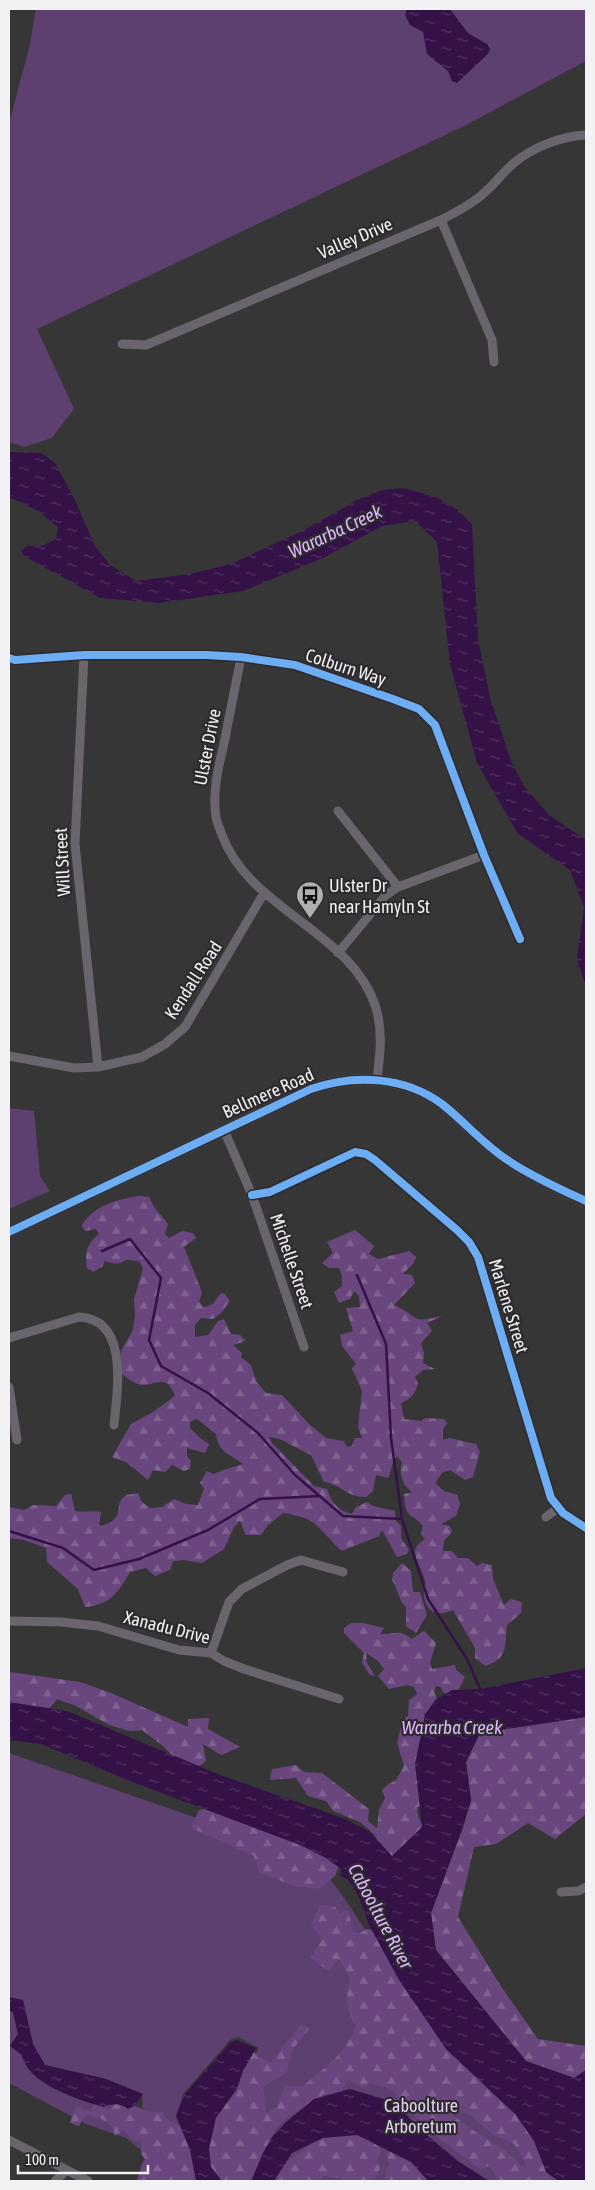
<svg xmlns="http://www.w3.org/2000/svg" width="595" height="2190" viewBox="0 0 595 2190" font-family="'Asap Condensed',sans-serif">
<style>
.green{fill:#5e4070}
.forest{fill:url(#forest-firs);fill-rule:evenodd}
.water{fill:url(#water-ripples)}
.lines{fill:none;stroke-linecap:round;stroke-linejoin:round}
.stream{stroke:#341146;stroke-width:2.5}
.street{stroke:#6a656d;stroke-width:9}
.secondary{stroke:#756f79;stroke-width:11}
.cycleway-casing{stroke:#2d2b2e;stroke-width:11}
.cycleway{stroke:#6dadf4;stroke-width:8}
.labels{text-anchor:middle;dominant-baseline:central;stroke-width:4.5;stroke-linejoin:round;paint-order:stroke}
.street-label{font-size:18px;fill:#f2f1f3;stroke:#2d2b2e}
.poi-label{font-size:18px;fill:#f2f1f3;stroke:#2d2b2e;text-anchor:start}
.park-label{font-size:18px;fill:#e4cff3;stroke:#2d2b2e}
.water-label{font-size:19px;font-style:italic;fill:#e0b5fe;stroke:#2d2b2e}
</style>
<defs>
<pattern id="forest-firs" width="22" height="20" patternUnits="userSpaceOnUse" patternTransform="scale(1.25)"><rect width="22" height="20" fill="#69477e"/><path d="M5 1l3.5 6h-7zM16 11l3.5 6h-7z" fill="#7f6291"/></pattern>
<pattern id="water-ripples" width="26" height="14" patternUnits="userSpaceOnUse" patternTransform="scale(1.25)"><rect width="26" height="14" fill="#341146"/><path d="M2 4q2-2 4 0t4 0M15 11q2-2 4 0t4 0" fill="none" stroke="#523461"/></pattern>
</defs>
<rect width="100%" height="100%" fill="#373637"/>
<!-- green -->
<path class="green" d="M36,9h550v52l-120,64 -429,204 37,80 -22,29 -28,9 -15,-5v-318l21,-80z
M9,1108l25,3 6,65 10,15 -41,18z
M9,1753l306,106 27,36 57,85 147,192 13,9h-327l14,-110 13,-23 -21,-11 -8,3 -47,54 -7,22 6,14 -28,31 -28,-23 -40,-14 -77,-41v-72l4,1 5,22 -8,12 12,9c5,28 58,45 82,52 13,-7 27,1 39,7l-1,-20 -36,-15 -61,-14 -12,-21 -10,-44 -14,-2z"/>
<!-- forest -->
<path class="forest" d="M139,1196l10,1 5,10 14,17 -3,10 4,4 13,-7 11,2 3,5 -12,9 18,45 -3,10 5,5 9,-3 7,-10 4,-1 6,8 -9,12 -8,6 -12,-1 -6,7v12l13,-2 10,-14 6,-2 7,15 9,1 6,6 -13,4 9,8 -1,4 10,8 5,16 10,12 16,2 28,30 16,13 18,3 3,6 5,-1 3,-8h7l-4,-11 4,-36 -10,-23 4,-4 -14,-18 -2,-11 13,-4 -7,-23 14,-1 -1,-11 -5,-5 -4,8 -11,4 -5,-11 8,-6v-10l-3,-8h-10l-7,-5 11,-10 -6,-11 28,-12 19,16 -5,8 9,5 31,-8 7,6 -3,7 -10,10 9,1 3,8 -21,22c27,12 14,19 48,11l-15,7 5,8 -11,12 3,10 -1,10 12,6 -12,1 -8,7 3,7c-3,10 -7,15 -17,19l3,16 17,2 4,-3 19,1 3,4 -4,6v11l6,-2 27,6 4,8 -7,25 -8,3 -15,-10 -8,3 -7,10 9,8 13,4 3,9 -4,12 -15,8 9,2 2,6 -8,9 -1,10h9l6,7h10l9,8 5,-3 10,2 1,14 11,26 7,-6 11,3 -1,11 -14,12c-3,22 2,33 -22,41l-10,-8v-10l-22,-38c-15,6 -24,5 -29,-13 -1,-5 2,-11 1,-16 -2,-10 -10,-20 -10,-30 1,-6 6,-9 10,-12l-4,-4 2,-9c-13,-15 -18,-7 -19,-32l8,-2c-10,-7 -13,-19 -10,-30l-5,-6c-6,7 -5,14 -9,22l-12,-3 -3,16 -7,6c-21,0 -24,-13 -42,-15l-13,-27c-15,-6 -27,-17 -42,-18l4,7 41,42 13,3c4,13 11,22 25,25l4,-7 11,-5 6,4 22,5 1,10 5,5v12l8,12 -2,4 -10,3 -15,-27 -3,6 -37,15c-25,-22 -22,-33 -59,-38l-16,13 -6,9h-15l-6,-14 -6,6 -10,22 -22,14 -18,-3 -11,1 -3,9 -15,6 -9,-8 -16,4c-12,21 -20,33 -45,35l-7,-18 -31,-27 -1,-14 -22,-8 -15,-2v-31l15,3 9,-5 23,1 9,-11 6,-1 4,17c9,2 17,-1 26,1l-2,12 2,2c27,-8 11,-21 24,-30 3,-2 9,-2 13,-3l4,9 8,6 12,-1 12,-8 12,5 12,1 6,-17 -4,-5 7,-12 7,3c9,-5 19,-6 29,-10 -13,-10 -25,-12 -27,-30 -8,-5 -12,-11 -20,-15l-6,3v6l10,10 9,6 -4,9 -18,-5v8l4,5 -1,8 -6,2 -12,-6 -7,7 -12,-2 -5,10 -22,-18 -14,-5 19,-33 22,-12 22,-16c-9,-23 -17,-11 -33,-11 -8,-1 -15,-7 -21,-12v-22l12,-21 2,-14 -1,-17 9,-31 -4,-7 -13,-1c-8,5 -13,4 -21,1l-3,6 -9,5 -6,-4c-3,-14 0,-25 12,-34l-3,-5 -11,2 -3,-6c14,-21 34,-25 57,-29z
M402,1563l9,8 2,21h7l7,23 -11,18 -10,-7v-19c-9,-9 -7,-16 -14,-27l1,-7z
M351,1623h12l21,5 -4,6c14,1 19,-6 32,5l12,-8 12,12 -6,20 2,6 23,-4 1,5 9,7 -8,16 -8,2 -6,-3 -2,-5 -5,-1 -2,5 4,11 -6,7 -8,5 4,10 -3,82 -8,1 1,9 7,14 -33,32 -10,-13 -8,-15 -14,-12 -27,-11 -7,-10 -18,-5 -12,-18 -26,2 2,-11 24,-4 8,7 18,1 47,36 -1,12 9,7 2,-18 6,-12 -3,-8 5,-5 9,-5 8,-14 -7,-23 5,-21 6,-6 1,-16 8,-6 -3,-7 -7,-2 -18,4 -11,-13 6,-7 -6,-8 -12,-8 1,10 8,13 -5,-1 -8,-12 2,-10 -20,-20v-5z
M9,1672l71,10 31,11 77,34v-8l21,-1 -1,11 32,18 -19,8 -18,-11 3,17 -9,7 -19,-7 -15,-15 -21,-16 -12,1 -21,-6 -33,-19 -19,-7 -12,15 -36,-12z
M586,1717v97l-31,25 -27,-16 -32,21 -22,3 -16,70 42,68 38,54 48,7v24l-12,8 -48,-17 -90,-111 -5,-37 32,-86 8,-27 -5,-38 14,-29z
M212,1808l105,39 23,16 -5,13 -16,13 -25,-3 -35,-14 -5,-16 -63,-28 8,-18z
M320,1905l15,2 5,7 7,-4c5,7 3,14 6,22l7,1 7,-4 12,2 156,194 15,54 5,2h-54l-4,-2 -7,-13 -10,3 -44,-33 -36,-35 -8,-11 -22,-7 -7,5 -15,-9 -8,15h-16c-15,12 -35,19 -47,34 -8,10 -18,40 -23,53h-41l-8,-25 7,-36 40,-69 11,8 8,3 30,-38 8,5 -17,21 -5,22 -24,15 3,26 10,-5 9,-22h18c21,-18 44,-33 53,-60 -11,-20 -10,-28 -6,-49l-11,-18 -11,12 -17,-14 12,-18 -12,-14zM459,2110l13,6 20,18 22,10 9,14 3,11 -20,-18 -35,-22 -18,-14 1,-4z
M95,2100l11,3v9l13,-11c15,3 28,13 43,11 5,10 12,12 22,14l16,55h-64c5,-7 3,-14 9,-22l-4,-5 1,-12 -10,-2 -8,-10 -9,6 -3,-10 -12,-8 -14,-3 -7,11 -9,-3 5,-17h6l4,4 6,1z
M364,2133l9,6 9,11 -5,10 3,8 -6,13h-28l-6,-3 -16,-2 -7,5h-41l3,-13 40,-30z
M392,2145l11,5 -6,6 18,8 18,17h-43l-4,-2v-11l3,-2 -2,-13z"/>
<!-- water -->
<path class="water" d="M407,9h43l18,24 19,11 3,5 -2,5 -31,29 -5,-2 -4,-10 -21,-17 -4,-22 -13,-7 -5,-10z
M9,452l32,1 14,10 21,39 19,44 15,19 26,16 54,-7 41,-10 75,-35 51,-29 25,-10 22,-2 32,9 22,13 14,14 6,116 12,57 21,64 13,25 25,29 37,25v147l-9,-28 7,-52 -14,-37 -52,-36 -41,-71 -27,-99 -13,-122 -22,-21 -33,5 -59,32 -80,33 -84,12 -59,-5 -76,-42 -3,-5 6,-5h15l14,-7 2,-12 -20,-16 -29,-14z
M586,1668v49l-106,16 -14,29 5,38 -8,27 -32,86 5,37 90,111 48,17 12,-8v111h-27l-13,-9 -12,-31 -19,-27 -69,-65 -47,-69 -30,-55 -11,-30 -10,-15 -7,-4v-7l-15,-11 -26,-13 -170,-64 -89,-37 -32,-4v-38l58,9 151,63 130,46 22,12 22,24 30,-29 -7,-63 10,-49 10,-15 17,-10 28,-1z
M9,1997l14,3 10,44 12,21 61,14 37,15 -9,12 -6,3c-7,-6 -16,-6 -24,-2 -25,-7 -77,-23 -82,-52l-12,-9 8,-12 -5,-22 -4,-1z
M237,2040l19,8 -13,23 -6,18 -21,29 -7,31 2,18 11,14h-26l-6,-31 -14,-34 9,-22 45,-51z
M350,2089l44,13 28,29 36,30 31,20h-61l-17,-19 -54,-27 -34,3 -31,15 -18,28h-23l12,-28 9,-16 14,-15 28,-23z"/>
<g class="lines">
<!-- stream -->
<path class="stream" d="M102,1251l28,-12 31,39 -12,62 12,26 47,27 50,40 37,42 48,41 59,3
M357,1275l29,69 5,94 11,81 26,80 39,60 14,32
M9,1531l54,17 31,22 45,-11 69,-29 52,-31 60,-3"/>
<!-- street -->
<path class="street" d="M441,220l51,120 2,22
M122,344l24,1 295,-125c15,-8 30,-15 43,-27 11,-9 19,-21 30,-30 19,-16 48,-27 72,-28
M84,655l-9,189 23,223
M241,657c-5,27 -11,54 -16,82 -6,26 -13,51 -9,78 1,6 4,12 6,18 28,76 130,96 154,173 7,24 4,47 1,71
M9,658l6,2 69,-5h122l35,2 54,8 98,34 26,10 16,16 49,130 36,84
M338,811l60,76
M338,953l48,-58 12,-8 86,-32
M9,1056l65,12 24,-1 44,-10 23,-13 20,-17 79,-134
M224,1130l28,65 52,152
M252,1195l18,-3 85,-40 11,2 9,6 82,70 12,12 9,15 73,241 12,15 23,15
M9,1338l70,-21c51,2 38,75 35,108
M9,1387l8,53
M546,1517l12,-9
M9,1621l52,1 37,4 81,24 32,3 13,8 20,8 95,30
M211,1653l18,-51 13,-13 45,-24 14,-5 42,12
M561,1892l17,-1 8,-4
M9,2140l79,41
M55,2181l12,-11"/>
<!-- secondary -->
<path class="secondary" d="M9,1232l302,-143c43,-15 93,-13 131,15 23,18 42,41 67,57 24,16 51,28 77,40"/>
<!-- cycleway casing -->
<g class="cycleway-casing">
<path id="cycleway" d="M9,658l6,2 69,-5h122l35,2 54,8 98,34 26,10 16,16 49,130 36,84
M252,1195l18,-3 85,-40 11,2 9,6 82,70 12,12 9,15 73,241 12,15 23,15
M9,1232l302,-143c43,-15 93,-13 131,15 23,18 42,41 67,57 24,16 51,28 77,40"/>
</g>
<!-- cycleway -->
<use href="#cycleway" class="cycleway"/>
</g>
<!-- icons -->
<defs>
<g id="bus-pin" transform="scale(1.4375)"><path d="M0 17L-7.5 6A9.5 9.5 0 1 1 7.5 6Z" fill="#b1b0b1" stroke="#2d2b2e"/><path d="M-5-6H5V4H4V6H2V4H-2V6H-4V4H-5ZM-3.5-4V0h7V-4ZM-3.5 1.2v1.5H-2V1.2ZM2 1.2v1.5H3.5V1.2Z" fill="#111"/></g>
</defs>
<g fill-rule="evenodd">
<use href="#bus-pin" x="310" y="895"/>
</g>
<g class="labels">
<!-- street labels -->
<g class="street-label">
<text transform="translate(355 238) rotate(-23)">Valley Drive</text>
<text transform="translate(346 667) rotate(18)">Colburn Way</text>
<text transform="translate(207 747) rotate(-79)">Ulster Drive</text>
<text transform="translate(62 862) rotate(-93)">Will Street</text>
<text transform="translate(193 980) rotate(-57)">Kendall Road</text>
<text transform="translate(268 1093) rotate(-24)">Bellmere Road</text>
<text transform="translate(292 1261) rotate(71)">Michelle Street</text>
<text transform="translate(509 1306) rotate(73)">Marlene Street</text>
<text transform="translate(167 1627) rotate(14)">Xanadu Drive</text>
</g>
<!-- poi labels -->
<g class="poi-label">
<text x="329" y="885">Ulster Dr<tspan x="329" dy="21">near Hamyln St</tspan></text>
</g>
<!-- park labels -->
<g class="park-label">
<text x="421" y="2105">Caboolture<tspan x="421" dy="21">Arboretum</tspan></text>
</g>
<!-- water labels -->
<g class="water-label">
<text transform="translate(335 531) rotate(-25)">Wararba Creek</text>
<text x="452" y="1727">Wararba Creek</text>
<text transform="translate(381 1916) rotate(62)">Caboolture River</text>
</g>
</g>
<!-- border -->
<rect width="595" height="2190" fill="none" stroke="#f2f1f3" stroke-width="20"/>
<!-- scale -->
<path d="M18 2165v8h130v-8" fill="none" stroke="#f2f1f3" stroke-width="2.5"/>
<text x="25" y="2165" font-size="15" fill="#f2f1f3" stroke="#2d2b2e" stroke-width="4" paint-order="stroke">100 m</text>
</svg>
